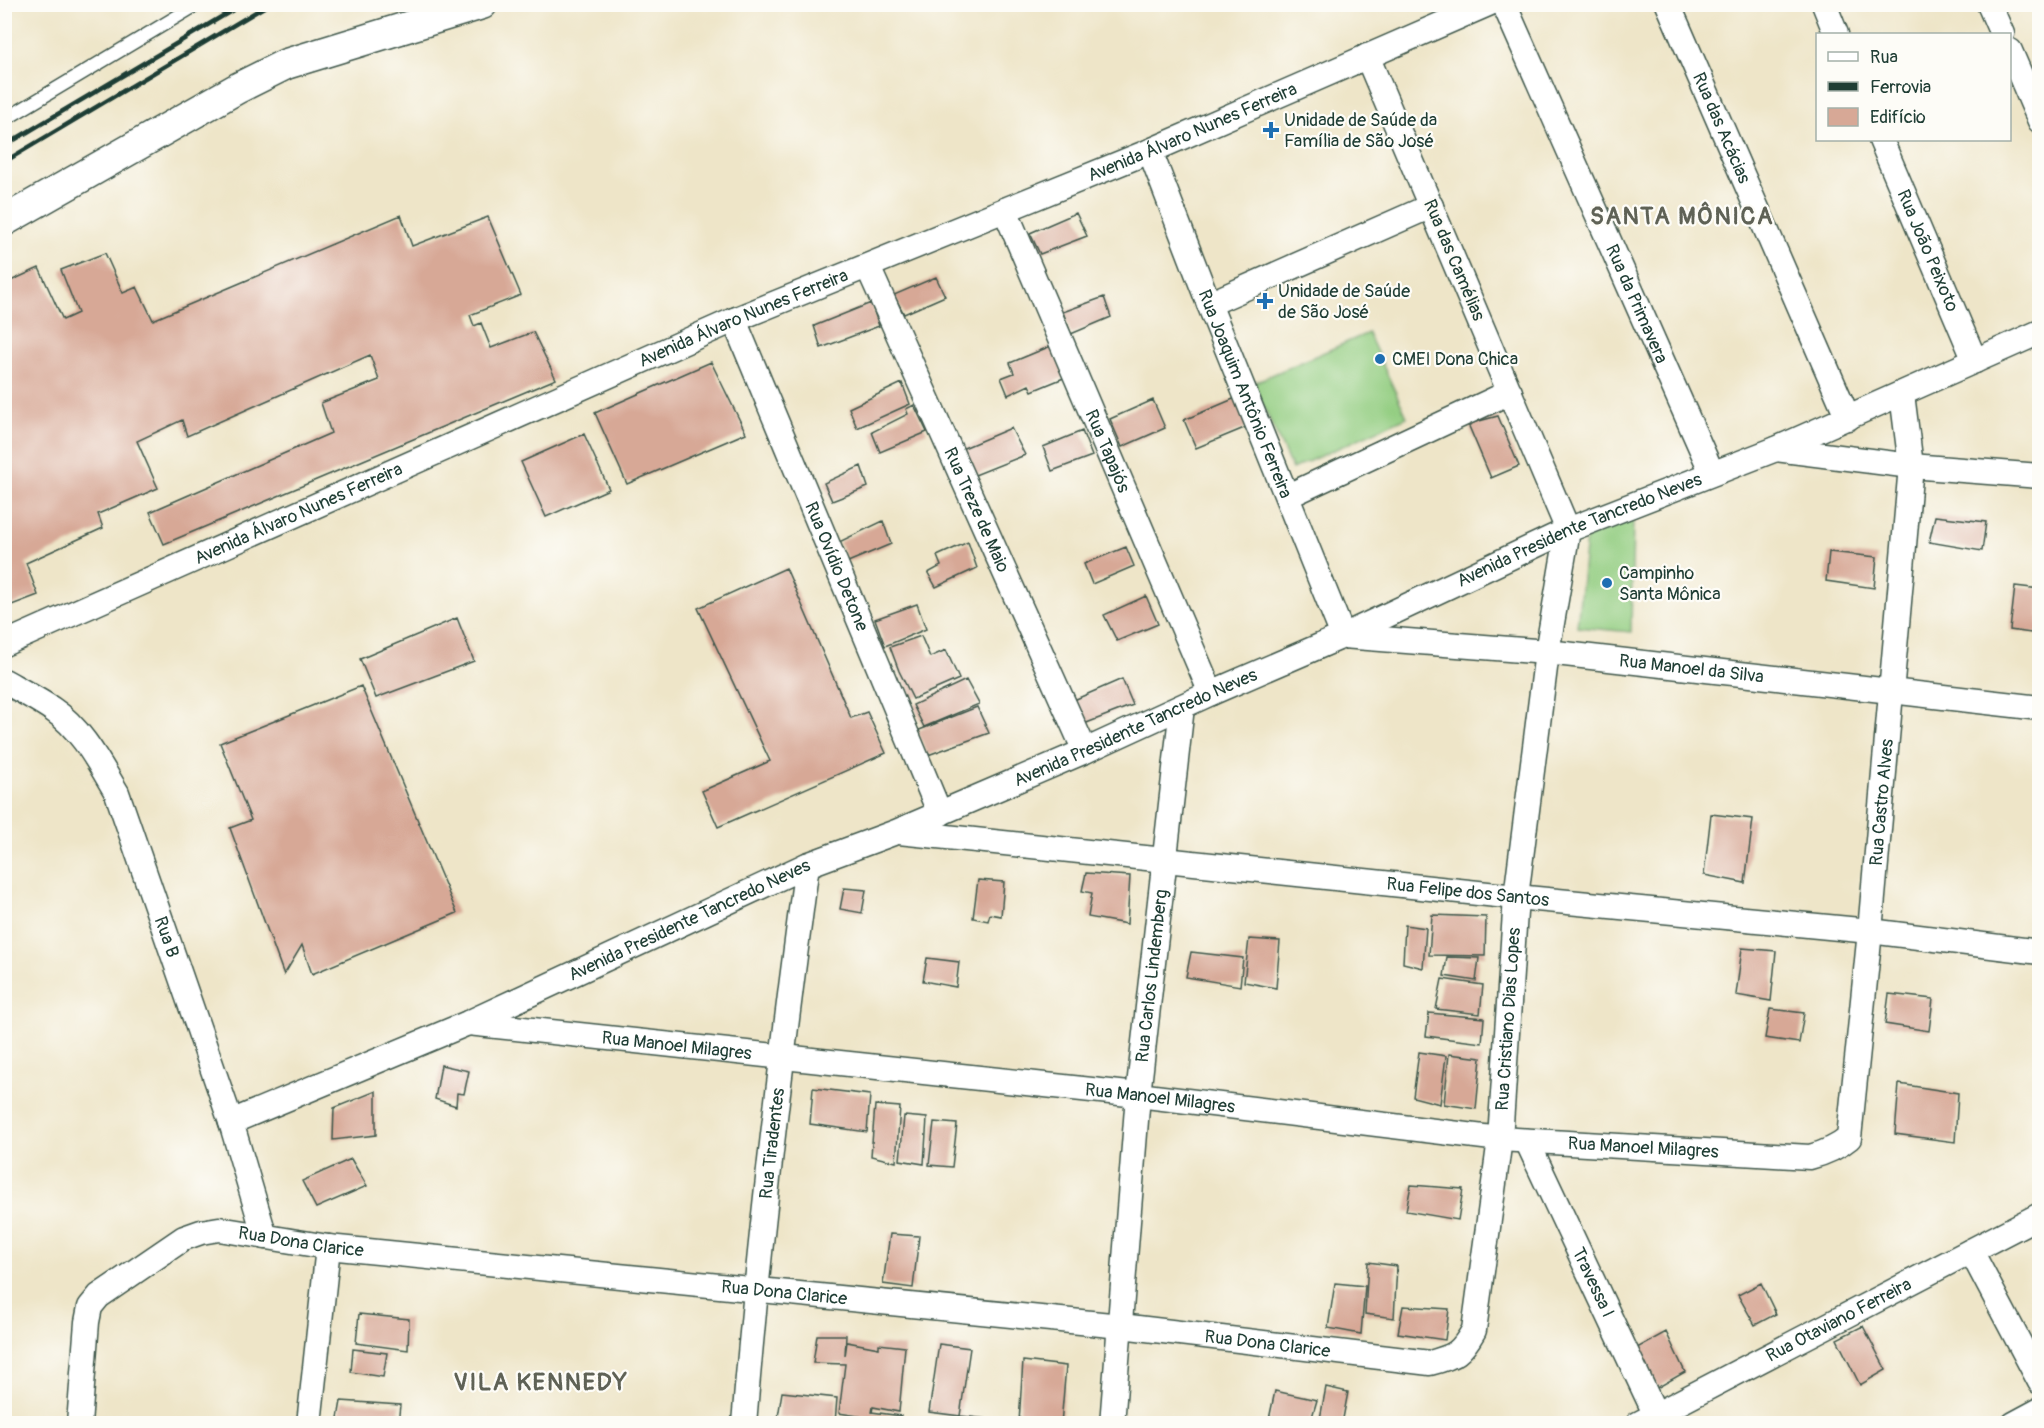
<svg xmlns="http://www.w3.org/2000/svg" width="2044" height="1428" viewBox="0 0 2044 1428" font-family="Pangolin,sans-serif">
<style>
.garden{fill:#93cd81;stroke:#59855a;stroke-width:1.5}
.building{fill:#d7a896}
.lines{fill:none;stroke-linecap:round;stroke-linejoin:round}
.service-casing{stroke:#3e564a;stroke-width:15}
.minor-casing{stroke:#3e564a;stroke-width:27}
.tertiary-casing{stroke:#3e564a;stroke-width:33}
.service{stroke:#fff;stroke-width:12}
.minor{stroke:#fff;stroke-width:24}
.tertiary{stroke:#fff;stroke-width:30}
.rail{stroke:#1f3d34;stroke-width:4.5}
.poi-dot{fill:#1f6fb2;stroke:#fdfcf7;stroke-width:2}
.labels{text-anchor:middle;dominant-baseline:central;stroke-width:4.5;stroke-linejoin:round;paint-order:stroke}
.poi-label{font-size:18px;fill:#1f3d34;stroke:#fdfcf7;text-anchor:start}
.street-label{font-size:18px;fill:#1f3d34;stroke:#fdfcf7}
.district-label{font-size:24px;font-weight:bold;letter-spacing:1.5px;fill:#5f6256;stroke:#fdfcf7}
</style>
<rect width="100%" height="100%" fill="#fdfcf7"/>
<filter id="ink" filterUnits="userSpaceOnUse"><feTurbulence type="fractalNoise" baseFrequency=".0167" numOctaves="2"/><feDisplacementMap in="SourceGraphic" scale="12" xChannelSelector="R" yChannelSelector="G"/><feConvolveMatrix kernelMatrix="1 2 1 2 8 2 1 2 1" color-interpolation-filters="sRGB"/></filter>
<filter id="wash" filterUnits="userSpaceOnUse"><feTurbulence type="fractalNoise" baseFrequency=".008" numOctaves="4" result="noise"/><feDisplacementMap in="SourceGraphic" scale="24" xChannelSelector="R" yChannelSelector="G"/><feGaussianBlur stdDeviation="1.35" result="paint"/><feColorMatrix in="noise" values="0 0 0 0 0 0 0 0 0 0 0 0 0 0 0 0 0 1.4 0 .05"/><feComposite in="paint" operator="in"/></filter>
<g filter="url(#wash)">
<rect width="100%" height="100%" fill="#eee5c8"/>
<!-- garden -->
<path class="garden" d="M1368,333l39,84 -115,52 -39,-86z
M1633,518l-2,114 -54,-5 9,-89z"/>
<g id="blocks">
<!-- building -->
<path class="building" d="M1076,213l11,23 -47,18 -10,-21z
M401,215l11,31 76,-29 33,78 -51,20 4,11 7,-3 10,25 42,-16 23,47 -392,165 -14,-32 181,-79 -10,-30 58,-23 -9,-25 -183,81 -5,-16 -45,21 21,47 -60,26 5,14 -77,35 12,32 -34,13v-324l35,-16 24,52 15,-7 -17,-43 44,-17 18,40 14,-6 16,33z
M936,277l9,19 -41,18 -10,-19z
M1104,297l7,20 -40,17 -8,-22z
M871,303l8,23 -58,22 -7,-22z
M1051,346l15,31 -34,14 -3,-6 -21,10 -7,-17 13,-5 -4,-10z
M711,362l35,71 -119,51 -32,-71z
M902,383l8,21 -53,24 -8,-20z
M1238,397l11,29 -53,22 -12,-28z
M1153,400l12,28 -43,19 -12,-28z
M914,405l13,27 -47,20 -8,-20 36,-18 -2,-5z
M1498,416l21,50 -28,12 -23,-54z
M1011,428l14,27 -55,22 -11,-27z
M1082,431l10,25 -40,15 -9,-24z
M584,434l25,55 -63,28 -25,-55z
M861,466l7,21 -36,14 -8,-18z
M1935,516l51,6 -4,29 -53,-9z
M883,521l8,23 -43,18 -9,-20z
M968,542l9,26 -41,19 -8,-14 13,-7 -4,-10z
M1126,547l8,19 -42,18 -8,-20z
M1829,552l48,5 -3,31 -48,-7z
M786,568l65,150 16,-6 19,41 -168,74 -16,-36 68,-30 -72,-153z
M2015,586l25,3 -2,45 -28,-4z
M1146,596l12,28 -41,17 -13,-26z
M917,604l9,25 -41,17 -10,-27z
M457,618l17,43 -98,37 -16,-39z
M921,636l9,21 16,-7 13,29 -46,20 -14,-28 -9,-24z
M1122,679l11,26 -49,19 -10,-24z
M966,680l13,24 -55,23 -11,-22z
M361,686l96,227 -145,61 -10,-29 -18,30 -54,-147 21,-8 -31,-77z
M977,707l12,26 -61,22 -11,-24z
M1711,814l42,5 -8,64 -41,-8z
M1086,873l44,3 -3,48 -39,-7 4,-24 -10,-2z
M978,880l26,2 -3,34 -11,-2 -2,7 -15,-3z
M844,888l22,2 -4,23 -22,-4z
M1432,915l54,2 -1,39 -56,-1z
M1405,925l21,3 -3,40 -20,-5z
M1249,939l31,2 -4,47 -32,-6z
M1742,948l34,3 -5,50 -35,-6z
M1191,952l52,6 -3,28 -54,-9z
M1447,957l32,1 -3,23 -32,-5z
M927,958l32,4 -3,25 -33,-6z
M1442,979l41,6 -3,29 -44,-5z
M1889,994l44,5 -4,32 -44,-7z
M1770,1009l34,4 -5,30 -34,-5z
M1429,1013l55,5 -2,25 -56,-7z
M1419,1052l27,4 -6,48 -27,-7z
M1449,1054l32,4 -5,51 -32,-5z
M441,1065l28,6 -5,23 -7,-1 -1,13 -21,-7z
M1899,1084l59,9 -3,49 -60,-8z
M813,1088l57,7 -3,37 -57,-8z
M376,1091v44l-43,5 1,-32z
M875,1105l25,2 -4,55 -25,-6z
M904,1116l23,2 -3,46 -24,-4z
M934,1122l23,2 -5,43 -23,-2z
M351,1159l16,27 -51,22 -14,-27z
M1411,1185l52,4 -5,31 -52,-9z
M890,1234l29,2 -6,52 -30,-4z
M1368,1262l29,4 -3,52 -29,-4z
M1335,1283l30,3 -4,48 -33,-6z
M1761,1283l15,31 -21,11 -17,-30z
M1403,1306l46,3 -4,31 -47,-7z
M359,1314l50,5 -1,31 -52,-7z
M1863,1326l23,44 -26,15 -23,-46z
M1666,1332l19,40 -28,16 -20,-40z
M817,1335h29l-1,21 2,-14 32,6v-4l26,3 -6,65 -26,-5 -1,5 29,4 -1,8h-30l1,-6 -32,-5 6,-49 -32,-1z
M939,1344l31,4 -10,68 58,6v2h-58v-8l-31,-4z
M353,1349l34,4 -4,24 -32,-5z
M1023,1361l43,5 -5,58 -42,-2z
M1326,1387l22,5 -6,32h-23z
M1275,1391l42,9 -7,24h-42z
M782,1392l55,6 -2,25 -57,-6z
M341,1401l59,4 -2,19h-61z"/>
</g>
</g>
<g filter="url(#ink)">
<use href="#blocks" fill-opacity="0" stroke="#3e564a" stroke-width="1.5"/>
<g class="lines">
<!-- service casing -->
<g class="service-casing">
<path id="service" d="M4,120l194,-116"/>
</g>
<!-- minor casing -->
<g class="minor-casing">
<g id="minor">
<path id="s1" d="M1504,4l208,469"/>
<path id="s2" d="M1668,4l180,414"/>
<path d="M1824,4l12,30"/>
<path d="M1989,4l13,30"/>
<path d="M2010,51l30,70"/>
<path id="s3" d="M1881,140l94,221"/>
<path id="s4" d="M1150,151l59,153 134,332 204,16 493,56"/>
<path id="s5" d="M1005,210l206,483"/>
<path id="s6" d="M868,267l217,484"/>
<path d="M1209,304l222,-98"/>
<path id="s7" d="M734,320l206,494"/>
<path d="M1776,449l135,17 129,10"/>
<path d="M1288,496l222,-104"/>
<path id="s8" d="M4,644l730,-324 416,-169 338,-147"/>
<path id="s9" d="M4,681c16,9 33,18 48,28 30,20 47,54 65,84l114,329 34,115"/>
<path id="s10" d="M899,832l617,65 354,34 170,21"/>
<path id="s11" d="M468,1023l670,72 362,44 310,18c15,-4 27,-9 39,-19l21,-207 41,-465 -9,-72"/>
<path id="s12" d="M231,1122l237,-99 339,-158 89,-33 189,-81 126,-58 132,-57 225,-106 208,-81 264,-117"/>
<path id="s13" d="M1527,1141l133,283"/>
<path d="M1971,1251l69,131"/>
<path id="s14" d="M79,1424l8,-102 3,-15 9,-11 85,-58 17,-6 18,-3 109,18 793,79 309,37c26,-7 31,-10 44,-33l26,-191 16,-242 31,-245 21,-122 -201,-474"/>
<path d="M309,1424l19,-177"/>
<path id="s15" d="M744,1424c15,-188 38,-373 63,-559"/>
<path id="s16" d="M1112,1424l26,-329 44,-388"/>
<path id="s17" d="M1638,1424l402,-209"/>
<path d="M2014,1424l26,-14"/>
</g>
</g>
<!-- tertiary casing -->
<g class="tertiary-casing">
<path id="tertiary" d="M4,221l234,-133 48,-24 196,-60"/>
</g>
<!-- service -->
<use href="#service" class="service"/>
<!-- minor -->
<use href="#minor" class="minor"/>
<!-- tertiary -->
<use href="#tertiary" class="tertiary"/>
<!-- rail -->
<path class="rail" d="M4,146l239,-142
M4,162l265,-158"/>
</g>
</g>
<!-- markers -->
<g class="poi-dot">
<path d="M1268 121h6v6h6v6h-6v6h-6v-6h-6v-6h6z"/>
<path d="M1262 292h6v6h6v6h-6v6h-6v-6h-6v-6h6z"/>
<circle cx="1380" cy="359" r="6"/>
<circle cx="1607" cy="583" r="6"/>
</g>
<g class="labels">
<!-- poi labels -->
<g class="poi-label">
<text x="1284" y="120">Unidade de Saúde da<tspan x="1284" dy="21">Família de São José</tspan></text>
<text x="1278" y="291">Unidade de Saúde<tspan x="1278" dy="21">de São José</tspan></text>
<text x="1392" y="359">CMEI Dona Chica</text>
<text x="1619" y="573">Campinho<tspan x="1619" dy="21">Santa Mônica</tspan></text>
</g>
<!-- street labels -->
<g class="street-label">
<text stroke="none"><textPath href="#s2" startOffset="135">Rua das Acácias</textPath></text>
<text stroke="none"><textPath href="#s8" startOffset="1294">Avenida Álvaro Nunes Ferreira</textPath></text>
<text stroke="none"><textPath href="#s3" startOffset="120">Rua João Peixoto</textPath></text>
<text transform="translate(1454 260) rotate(67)">Rua das Camélias</text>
<text stroke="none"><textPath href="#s1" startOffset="328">Rua da Primavera</textPath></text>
<text stroke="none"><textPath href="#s8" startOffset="808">Avenida Álvaro Nunes Ferreira</textPath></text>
<text stroke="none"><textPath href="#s4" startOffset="261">Rua Joaquim Antônio Ferreira</textPath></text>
<text stroke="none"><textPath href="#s5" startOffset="262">Rua Tapajós</textPath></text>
<text stroke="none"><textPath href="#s6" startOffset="266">Rua Treze de Maio</textPath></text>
<text stroke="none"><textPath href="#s8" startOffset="322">Avenida Álvaro Nunes Ferreira</textPath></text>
<text stroke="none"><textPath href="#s12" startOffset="1473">Avenida Presidente Tancredo Neves</textPath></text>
<text stroke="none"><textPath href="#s7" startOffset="267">Rua Ovídio Detone</textPath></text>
<text stroke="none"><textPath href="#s4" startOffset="872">Rua Manoel da Silva</textPath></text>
<text stroke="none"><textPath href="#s12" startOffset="987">Avenida Presidente Tancredo Neves</textPath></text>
<text stroke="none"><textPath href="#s11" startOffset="1730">Rua Castro Alves</textPath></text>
<text stroke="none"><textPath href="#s10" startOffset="572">Rua Felipe dos Santos</textPath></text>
<text stroke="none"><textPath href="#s12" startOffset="501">Avenida Presidente Tancredo Neves</textPath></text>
<text stroke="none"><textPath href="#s9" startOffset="315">Rua B</textPath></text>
<text stroke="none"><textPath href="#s16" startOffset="450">Rua Carlos Lindemberg</textPath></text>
<text stroke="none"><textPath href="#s14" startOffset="1860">Rua Cristiano Dias Lopes</textPath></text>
<text stroke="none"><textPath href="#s11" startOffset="210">Rua Manoel Milagres</textPath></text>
<text stroke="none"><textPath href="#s11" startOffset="696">Rua Manoel Milagres</textPath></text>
<text stroke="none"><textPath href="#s15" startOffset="282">Rua Tiradentes</textPath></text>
<text stroke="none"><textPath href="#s11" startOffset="1182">Rua Manoel Milagres</textPath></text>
<text stroke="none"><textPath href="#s14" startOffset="354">Rua Dona Clarice</textPath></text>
<text stroke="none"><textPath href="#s13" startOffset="156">Travessa I</textPath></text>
<text stroke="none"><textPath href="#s14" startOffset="840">Rua Dona Clarice</textPath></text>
<text stroke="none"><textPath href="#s17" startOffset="226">Rua Otaviano Ferreira</textPath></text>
<text stroke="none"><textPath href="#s14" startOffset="1326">Rua Dona Clarice</textPath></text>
</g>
<!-- district labels -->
<g class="district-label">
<text x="1682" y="216">SANTA MÔNICA</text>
<text x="541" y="1382">VILA KENNEDY</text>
</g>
</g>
<!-- margin -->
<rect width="2044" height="1428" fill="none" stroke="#fdfcf7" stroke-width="24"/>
<!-- legend -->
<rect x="1816" y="33" width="195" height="108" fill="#fdfcf7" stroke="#a4b0a9" stroke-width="1.5"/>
<rect x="1828" y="52" width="30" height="9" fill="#ffffff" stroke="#a4b0a9" stroke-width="1.5"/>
<text x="1870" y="63" font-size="18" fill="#1f3d34">Rua</text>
<rect x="1828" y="82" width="30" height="9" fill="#1f3d34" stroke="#a4b0a9" stroke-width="1.5"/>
<text x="1870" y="93" font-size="18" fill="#1f3d34">Ferrovia</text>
<rect x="1828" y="108" width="30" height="18" fill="#d7a896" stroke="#a4b0a9" stroke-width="1.5"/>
<text x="1870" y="123" font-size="18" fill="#1f3d34">Edifício</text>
</svg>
